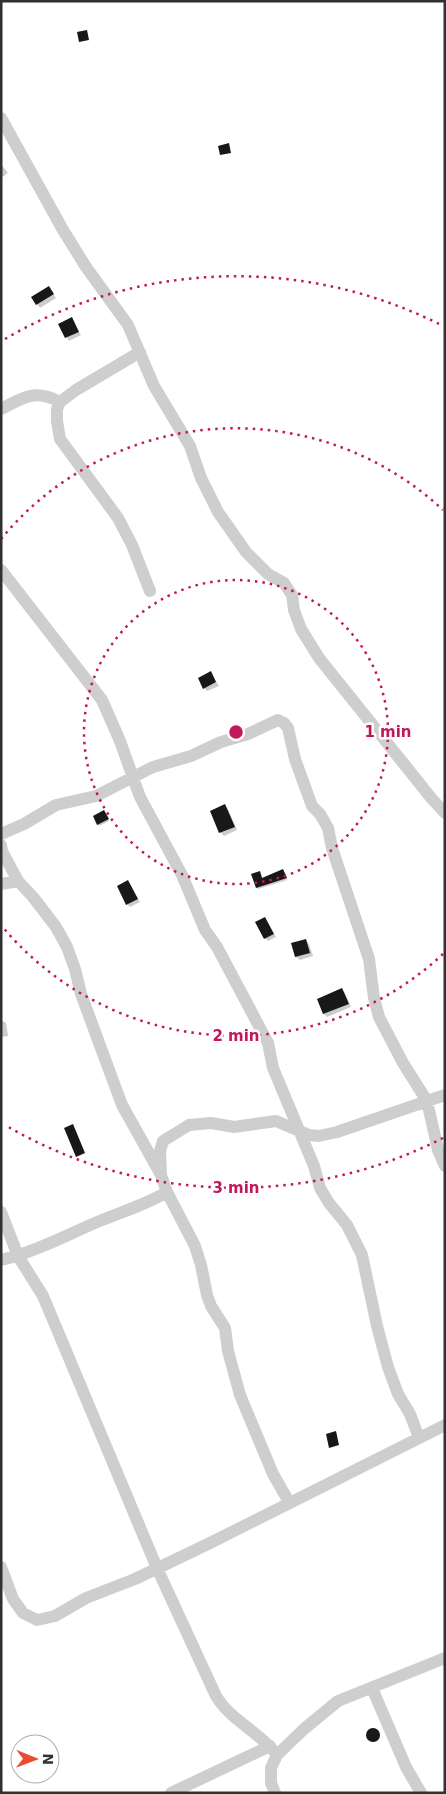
<svg xmlns="http://www.w3.org/2000/svg" width="446" height="1794" viewBox="0 0 446 1794" font-family="'DejaVu Sans',sans-serif">
<style>
.shadow{fill:#0003}
.building{fill:#181818}
.lines{fill:none;stroke-linecap:round;stroke-linejoin:round}
.minor{stroke:#cecece;stroke-width:12}
.ring{fill:none;stroke:#c2185b;stroke-width:2.5;stroke-dasharray:2.5 5}
.centre{fill:#c2185b;stroke:#fff;stroke-width:2.5}
.ring-label{font-size:15px;text-anchor:middle;font-weight:bold;fill:#c2185b;stroke:#fff;stroke-width:5;stroke-linejoin:round;paint-order:stroke}
</style>
<rect width="100%" height="100%" fill="#fff"/>
<!-- shadow -->
<path class="shadow" d="M1,164l7,9 -7,5z
M49,288l7,10 -16,10 -3,-4z
M71,319l10,16 -12,6 -9,-16z
M211,673l8,13 -12,5 -3,-3z
M225,806l3,3 9,21 -13,6 -3,-3 -9,-22z
M105,813l4,8 -10,5 -5,-9z
M284,872l3,8 -29,9 -1,-1 3,-15 3,6z
M128,882l12,20 -10,5 -3,-3z
M265,919l11,18 -8,4 -3,-3z
M306,940l3,4 4,12 -13,4 -4,-3z
M342,989l3,4 6,14 -24,10 -3,-3 -6,-15z
M1,1020l5,3 2,13 -7,1z
M368 1736a6 6 0 1 1 12 0a6 6 0 1 1-12 0Z"/>
<!-- building -->
<path class="building" d="M87,30l2,10 -10,2 -2,-10z
M229,143l2,10 -11,2 -2,-9z
M49,286l5,8 -18,11 -5,-8z
M72,317l7,15 -14,6 -7,-14z
M211,671l5,11 -13,7 -5,-11z
M225,804l10,23 -16,6 -9,-22z
M104,810l5,9 -12,6 -4,-9z
M283,869l4,9 -31,10 -5,-14 9,-3 2,7z
M128,880l10,19 -12,6 -9,-19z
M265,917l9,17 -10,5 -9,-17z
M306,939l4,14 -15,4 -4,-14z
M342,988l7,16 -26,10 -6,-15z
M73,1124l12,29 -9,4 -12,-29z
M336,1431l3,14 -10,3 -3,-14z
M366 1735a7 7 0 1 1 14 0a7 7 0 1 1-14 0Z"/>
<g class="lines">
<!-- minor -->
<path class="minor" d="M1,118l62,112 23,37 42,58 26,61 36,60 11,32 17,34 28,40 22,22 16,9 8,12 2,15 7,19 18,29 113,141 13,14
M140,352l-64,38 -16,12 -3,7v12l3,18 58,79 14,27 18,46
M1,409c23,-12 34,-20 59,-7
M1,570l101,130 18,41 20,56 42,78 23,55 12,17 51,96 5,25 41,98 6,22 9,15 18,22 15,30 15,71 11,41 10,27 12,20 9,24
M1,834l23,-10 32,-19 40,-9 57,-29 38,-11 30,-14 27,-8 30,-14 6,3 4,5 7,31 17,47 8,8 8,14 4,20 37,111 5,39 5,19 24,46 24,38 11,49 7,16
M1,845l1,6 16,30 15,16 23,30 11,20 8,22 6,25 41,111 38,68
M1,884l17,-3
M167,1192l28,54 6,19 6,30 4,11 14,22 3,23 12,44 33,79 16,28
M1,1212l17,44 25,40 114,272 59,128c15,25 44,36 61,59
M1,1260c37,-9 67,-26 101,-40 22,-9 45,-16 65,-28l-6,-17 -1,-24 3,-10 26,-16 22,-2 23,4 42,-6 33,14 10,1 18,-4 108,-37
M1,1567l12,32 10,14 14,7 18,-4 31,-18 49,-19 75,-36 235,-118
M372,1688l34,79 15,26
M171,1793l99,-47
M275,1793l-4,-10v-15l6,-13 27,-26 34,-28 107,-43"/>
</g>
<!-- distance rings -->
<g class="ring">
<circle cx="236" cy="732" r="152"/>
<path d="M443 954A304 304 0 0 1 1 925M1 539A304 304 0 0 1 443 510"/>
<path d="M443 1138A456 456 0 0 1 5 1125M5 339A456 456 0 0 1 443 326"/>
</g>
<circle cx="236" cy="732" r="8" class="centre"/>
<g class="ring-label">
<text x="388" y="737">1 min</text>
<text x="236" y="1041">2 min</text>
<text x="236" y="1193">3 min</text>
</g>
<!-- border -->
<rect width="446" height="1794" fill="none" stroke="#313131" stroke-width="5"/>
<!-- north arrow -->
<g transform="translate(35 1759) rotate(91)"><circle r="24" fill="#ffffff" stroke="#adadad"/>
<path d="M0-4L9 19L0 12L-9 19Z" fill="#ea4b31"/>
<text y="-8" font-size="14" font-weight="bold" text-anchor="middle" fill="#313131">N</text>
</g>
</svg>
